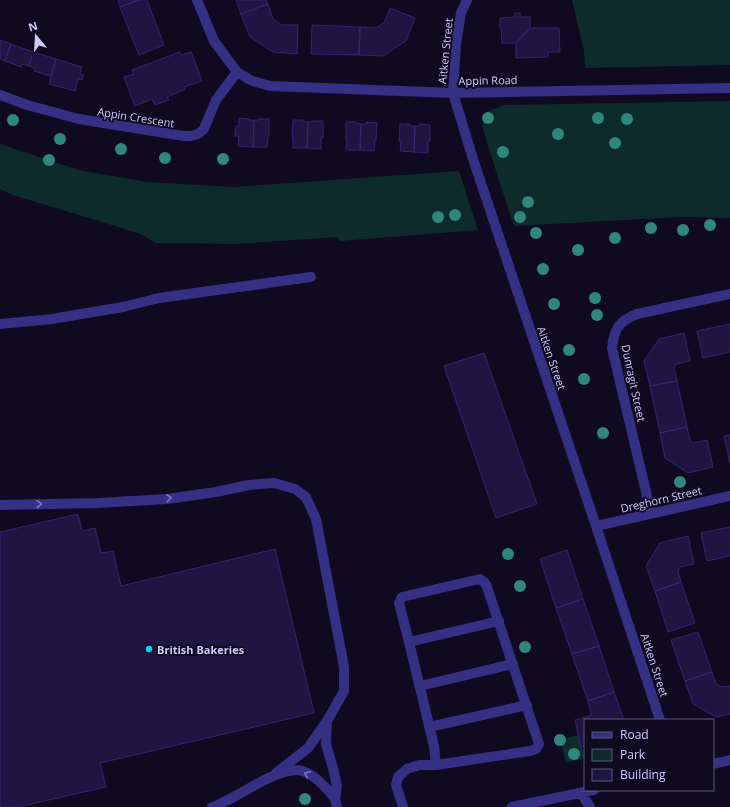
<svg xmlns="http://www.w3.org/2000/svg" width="730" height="807" viewBox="0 0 730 807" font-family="'Open Sans',sans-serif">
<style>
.green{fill:#0d2b2a}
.building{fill:#1f1543;stroke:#352471}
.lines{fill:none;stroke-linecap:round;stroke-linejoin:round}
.minor{stroke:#353084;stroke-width:10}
.tree{fill:#2f867b}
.oneway{stroke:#7b75bb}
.poi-dot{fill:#00d7f5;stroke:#0f0a20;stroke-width:1.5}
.labels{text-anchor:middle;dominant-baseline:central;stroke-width:4;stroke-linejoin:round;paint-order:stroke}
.street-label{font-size:11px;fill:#d1caff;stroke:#0f0a20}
.poi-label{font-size:11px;font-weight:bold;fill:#d1caff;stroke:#0f0a20;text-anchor:start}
</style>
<rect width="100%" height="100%" fill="#0f0a20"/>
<!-- green -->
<path class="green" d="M572,0h158v65l-145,3 -1,-17z
M730,101v117l-48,-1 -168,9 -19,-58 -13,-42 6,-15 17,-6z
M0,144l79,26 68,12 87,5 225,-16 19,59 -138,11 -2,-4 -101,7 -82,-1 -14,-9 -128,-39 -13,-6z
M578,735l7,23 -19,5 -6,-23z"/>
<!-- building -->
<path class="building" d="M118,0h21l-19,7z
M139,0h8l17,45 -25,10 -19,-48z
M236,0h30l2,4 -27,10z
M268,4l5,15 9,6h16l-1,29 -24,-2 -23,-15 -9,-23z
M390,8l25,10 -9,23 -23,15 -24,-1 1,-28 16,1 8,-5z
M515,13h5v4h10v11l-14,15h-14l-1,-15h-1v-10l15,-1z
M312,25l48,2 -1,28 -48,-1z
M530,28h29l1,24h-12v5l-32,1v-15z
M0,40l11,4 -6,17 -5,-2z
M11,44l22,8 -4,14 -7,-2 -1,3 -16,-6z
M33,52l23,7 -5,17 -17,-5 1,-3 -6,-2z
M180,52l1,3 10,-3 11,29 -18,6 1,2 -18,8 2,3 -14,5 -3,-6 -17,7 -11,-29 10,-3 -2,-4z
M56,59l26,8 -2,7 4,1 -2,5 -4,-1 -3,12 -26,-7z
M239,118l10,1v1h5l-1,27 -15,-1 1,-10h-4l1,-10h3z
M259,119h10v17h-1l-1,11h-14l1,-27h5z
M293,120h10v2h5l-1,26h-14v-11h-1z
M313,121h10v17h-2v11l-14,-1 1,-26h5z
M346,122h10v1l5,1 -1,26h-14l1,-11h-1z
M366,122l11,1 -1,17h-1l-1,11 -14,-1 1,-26h6z
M400,124h10v2h5l-1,26 -14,-1 1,-10h-2z
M420,124l10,1v16l-2,1v11l-14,-1 1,-26h5z
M730,324v28l-27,6 -6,-27z
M684,333l6,28 -14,3 -2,3 3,14 -27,5 -6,-25 15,-22z
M484,353l53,151 -41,14 -52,-152z
M677,381l10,46 -27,6 -10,-47z
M687,427l3,14 3,2 14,-3 6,27 -25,6 -23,-15 -5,-25z
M730,435v29l-6,-28z
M78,514l4,17 13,-3 6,25 12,-2 8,35 154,-37 39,164 -214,50 6,24 -88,20h-18v-275z
M730,527v29l-23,5 -6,-28z
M688,536l6,28 -14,3 -2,4 3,11 -26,9 -9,-25 14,-23z
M567,550l16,49 -27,9 -16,-49z
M681,582l14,41 -27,9 -13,-41z
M583,599l16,47 -27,8 -16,-46z
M698,632l14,40 -27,9 -14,-41z
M599,646l15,46 -26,9 -16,-47z
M712,672l4,12 5,3 9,-1v28l-14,3 -23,-13 -8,-23z
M614,692l9,25 -2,3h-36v26l-4,1 -6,-27 15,-4 1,-4 -3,-11z"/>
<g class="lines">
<!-- minor -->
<path class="minor" d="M197,0l17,41 23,31 15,9 18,5 183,7 277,-5
M467,0l-6,13 -5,31 -3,49 20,66 123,367 64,194
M0,95l27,10 52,14 105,17h7l7,-2 6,-5 12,-29 21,-28
M0,324l52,-5 71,-12 36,-9 152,-21
M0,505l98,-2 69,-4 49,-7 33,-7 25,-2 21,6 11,8 10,22 28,148v24l-17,30 -1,23 8,28 3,14 -2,13 2,8
M651,513l-39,-165c2,-19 7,-27 25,-34l93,-20
M596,526l134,-30
M409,642l90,-21
M420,686l93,-22
M429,727l98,-22
M713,764l17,-4
M276,773l32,-25 19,-27
M581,793l9,14
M212,807c25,-8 59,-37 85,-37 14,0 31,19 38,29
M403,807l-7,-22 2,-8 9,-8 12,-4h17l94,-14 6,-2 3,-5 -52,-157 -2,-4 -5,-4 -78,18 -3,6 10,39 25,104 2,19
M512,807l82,-17"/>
</g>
<!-- trees -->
<g class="tree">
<circle cx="488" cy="118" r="6"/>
<circle cx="598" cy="118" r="6"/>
<circle cx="627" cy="119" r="6"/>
<circle cx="13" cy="120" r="6"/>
<circle cx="558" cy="134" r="6"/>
<circle cx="60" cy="139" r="6"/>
<circle cx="615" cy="143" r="6"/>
<circle cx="121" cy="149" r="6"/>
<circle cx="503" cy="152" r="6"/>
<circle cx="165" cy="158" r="6"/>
<circle cx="223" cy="159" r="6"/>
<circle cx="49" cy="160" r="6"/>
<circle cx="528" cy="202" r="6"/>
<circle cx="455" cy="215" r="6"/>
<circle cx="438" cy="217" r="6"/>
<circle cx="520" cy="217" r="6"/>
<circle cx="710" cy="225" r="6"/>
<circle cx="651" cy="228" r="6"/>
<circle cx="683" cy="230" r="6"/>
<circle cx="536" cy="233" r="6"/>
<circle cx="615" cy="238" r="6"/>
<circle cx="578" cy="250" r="6"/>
<circle cx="543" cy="269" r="6"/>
<circle cx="595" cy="298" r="6"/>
<circle cx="554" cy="304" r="6"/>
<circle cx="597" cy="315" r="6"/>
<circle cx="569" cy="350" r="6"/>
<circle cx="584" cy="379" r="6"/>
<circle cx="603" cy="433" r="6"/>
<circle cx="680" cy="482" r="6"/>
<circle cx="508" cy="554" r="6"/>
<circle cx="520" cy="586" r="6"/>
<circle cx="525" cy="647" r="6"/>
<circle cx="560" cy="740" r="6"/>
<circle cx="574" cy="754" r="6"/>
<circle cx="305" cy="799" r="6"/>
</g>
<!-- one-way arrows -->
<defs><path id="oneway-chevron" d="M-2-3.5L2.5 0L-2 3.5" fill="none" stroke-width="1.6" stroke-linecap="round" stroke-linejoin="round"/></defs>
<g class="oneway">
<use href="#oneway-chevron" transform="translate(169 498) rotate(-6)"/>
<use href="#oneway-chevron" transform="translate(39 504) rotate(-1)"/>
<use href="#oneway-chevron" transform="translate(307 774) rotate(-155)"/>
</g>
<!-- markers -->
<circle class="poi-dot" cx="149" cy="649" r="4"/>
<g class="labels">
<!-- street labels -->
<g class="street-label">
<text transform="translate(445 51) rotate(-84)">Aitken Street</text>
<text transform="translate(488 80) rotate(-1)">Appin Road</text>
<text transform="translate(136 117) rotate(9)">Appin Crescent</text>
<text transform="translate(552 358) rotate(71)">Aitken Street</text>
<text transform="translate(634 383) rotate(78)">Dunragit Street</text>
<text transform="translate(661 499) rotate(-13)">Dreghorn Street</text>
<text transform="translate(655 665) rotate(72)">Aitken Street</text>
</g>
<!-- poi labels -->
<g class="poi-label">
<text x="157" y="649">British Bakeries</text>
</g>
</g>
<!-- legend -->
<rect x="584" y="719" width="130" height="72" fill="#0f0a20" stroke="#5d5779"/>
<rect x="592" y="732" width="20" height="6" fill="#353084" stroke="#5d5779"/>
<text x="620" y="739" font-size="12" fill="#d1caff">Road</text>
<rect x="592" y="749" width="20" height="12" fill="#0d2b2a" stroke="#5d5779"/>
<text x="620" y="759" font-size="12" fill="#d1caff">Park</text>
<rect x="592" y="769" width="20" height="12" fill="#1f1543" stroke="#5d5779"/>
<text x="620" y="779" font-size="12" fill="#d1caff">Building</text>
<!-- north arrow -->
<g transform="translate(36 36) rotate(342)" stroke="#0f0a20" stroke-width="3" paint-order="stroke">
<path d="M0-3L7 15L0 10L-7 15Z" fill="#d1caff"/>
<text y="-6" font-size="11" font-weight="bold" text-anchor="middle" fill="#d1caff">N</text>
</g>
</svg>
